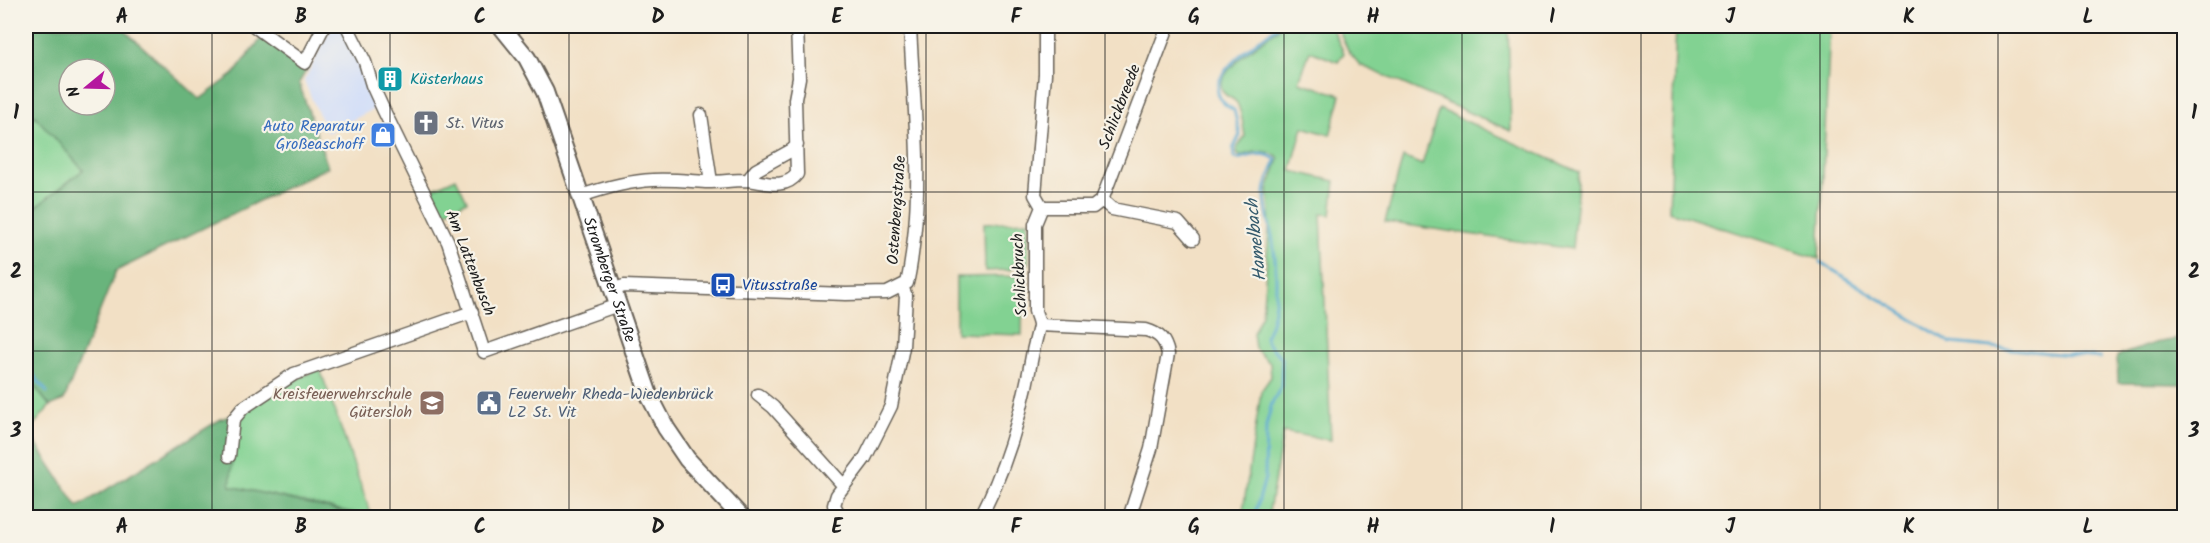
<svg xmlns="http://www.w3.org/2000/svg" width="2210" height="543" viewBox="0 0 2210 543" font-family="Kalam,sans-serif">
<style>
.built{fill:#cddbfa}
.green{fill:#82d292;stroke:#4f7757;stroke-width:1.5}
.forest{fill:#69b47c;stroke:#42684c;stroke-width:1.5;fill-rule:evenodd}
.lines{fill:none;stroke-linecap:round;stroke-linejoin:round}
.stream{stroke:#51a6cd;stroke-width:3}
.minor-casing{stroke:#676157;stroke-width:15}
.secondary-casing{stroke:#676157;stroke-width:20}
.minor{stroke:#fff;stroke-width:12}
.secondary{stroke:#fff;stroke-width:16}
.grid{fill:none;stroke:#1c1c1c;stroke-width:1.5;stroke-opacity:0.55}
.labels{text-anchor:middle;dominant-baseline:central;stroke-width:4.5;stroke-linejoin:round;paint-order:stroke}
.culture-label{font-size:16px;fill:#0d838f;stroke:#f7f3e8;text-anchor:start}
.street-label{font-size:16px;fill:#1c1c1c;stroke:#f7f3e8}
.worship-label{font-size:16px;fill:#5b616d;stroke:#f7f3e8;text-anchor:start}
.shop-label{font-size:16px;fill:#366cbe;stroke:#f7f3e8;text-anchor:end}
.transit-label{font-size:16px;fill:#164399;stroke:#f7f3e8;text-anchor:start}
.education-label{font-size:16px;fill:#785e54;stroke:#f7f3e8;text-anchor:end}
.service-label{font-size:16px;fill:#4e5e75;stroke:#f7f3e8;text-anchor:start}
.water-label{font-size:18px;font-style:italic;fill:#345a6c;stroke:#f7f3e8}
.neatline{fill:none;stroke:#1c1c1c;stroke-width:2}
.grid-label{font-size:20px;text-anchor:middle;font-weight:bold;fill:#1c1c1c}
</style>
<rect width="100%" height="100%" fill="#f7f3e8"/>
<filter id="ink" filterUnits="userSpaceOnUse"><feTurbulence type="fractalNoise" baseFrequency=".0167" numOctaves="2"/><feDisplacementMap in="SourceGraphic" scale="12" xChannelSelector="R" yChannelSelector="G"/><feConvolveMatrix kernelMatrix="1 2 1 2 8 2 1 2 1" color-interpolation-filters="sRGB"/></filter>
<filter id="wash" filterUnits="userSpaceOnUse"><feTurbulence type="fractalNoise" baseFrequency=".008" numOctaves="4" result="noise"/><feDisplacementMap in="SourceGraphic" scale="24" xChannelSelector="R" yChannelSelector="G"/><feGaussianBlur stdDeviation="1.35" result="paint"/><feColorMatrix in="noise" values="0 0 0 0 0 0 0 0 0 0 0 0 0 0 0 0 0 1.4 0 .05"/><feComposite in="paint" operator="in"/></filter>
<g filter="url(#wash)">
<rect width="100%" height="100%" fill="#f2e0c5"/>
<!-- built -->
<path class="built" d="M332,26h12l31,77 -1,6 -47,24 -23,-52z"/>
<!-- green -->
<path class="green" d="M1282,26h49l13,27 -6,9 -28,-11 -11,31 42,13 -11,40 -27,-8 -12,44 44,10 -4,34 -10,-1 10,226 -48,-8 -15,85h-26l19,-126 10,-14 -1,-14 -15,-14 -2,-16 9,-19 4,-43 4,-59 -2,-22 11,-31c-10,-12 -26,-7 -39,-3l-3,-2v-6l8,-12c-2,-10 -3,-24 -8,-33 -3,-5 -11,-6 -14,-11 -13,-18 47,-57 59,-66z
M1337,26h171l3,105 -151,-66 -11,-13z
M1676,26h154l-11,233 -150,-48z
M1439,109l140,63 -7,77 -187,-27 18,-65 19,8z
M35,115l48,55 -57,45v-92z
M456,178l11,23 -28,14 -12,-24z
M1028,221v42l-17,1v6l-26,1 -1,-48z
M1023,276l-1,59 -66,-2v-56z
M320,369l52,148 -142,-31c1,-13 3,-57 6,-66 7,-15 67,-45 84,-51z
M26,376l24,30 -24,28z"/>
<!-- forest -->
<path class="forest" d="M26,26h94l80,73 34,-25 28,-37 45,32 -8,14 29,84 -212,104 -52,129 -14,6 -24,-30v-161l57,-45 -48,-54 -9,7zM69,69h36v36h-36z
M2184,338v46l-66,-1 -1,-27 38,-13z
M245,411l-9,9 -6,66 137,31h-341v-65l9,-10 43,65 143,-88z"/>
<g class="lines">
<!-- stream -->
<path class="stream" d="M1820,262l131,81 149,15
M26,366l21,26
M1254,518l11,-40 1,-52 6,-23 9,-16 1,-29 -14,-14 -3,-7c15,-26 12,-72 7,-101 -3,-14 -7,-26 -7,-41 -1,-12 8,-24 11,-35 -11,-10 -25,-5 -38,-1l-4,-2 -1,-8 7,-14 -6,-25c-48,-24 23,-68 44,-84"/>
</g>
</g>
<g filter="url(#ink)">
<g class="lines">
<!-- minor casing -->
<g class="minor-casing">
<path id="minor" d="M254,26l51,37 19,-37
M347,26l18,36 7,23 11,24 65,133 36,110 134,-47
M701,115l10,67
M748,180l8,-10 36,-20 5,-5
M581,196c23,-8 47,-15 72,-16 18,-1 37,1 55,2 13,0 25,-2 38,-2 17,1 38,11 51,-6l-2,-75 4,-21 -2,-52
M1102,200l10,9 66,13 15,17
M1042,207h51l9,-7 66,-174
M1042,207l-7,-12 10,-121v-48
M612,290l12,-4 222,8 41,-1 20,-10c4,-15 5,-30 7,-45 8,-71 -1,-141 -4,-212
M1039,325l107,5c14,4 19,10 22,24l-17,95 -22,69
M758,395l15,12 71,79
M229,456l4,-36 10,-12 51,-34 178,-62
M841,518l-7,-13 3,-10 28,-37 26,-52 12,-59 3,-51 -4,-9
M980,518c27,-52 42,-105 52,-162 1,-7 7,-27 7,-31 0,-4 -3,-10 -4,-14v-87l7,-17"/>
</g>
<!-- secondary casing -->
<g class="secondary-casing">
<g id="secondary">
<path id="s1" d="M501,26l26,32 18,34 104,303 17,33 21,31 55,59"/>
</g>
</g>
<!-- minor -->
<use href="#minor" class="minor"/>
<!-- secondary -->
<use href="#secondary" class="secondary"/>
</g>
</g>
<!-- grid -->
<path class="grid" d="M212,26v492M390,26v492M569,26v492M748,26v492M926,26v492M1105,26v492M1284,26v492M1462,26v492M1641,26v492M1820,26v492M1998,26v492M26,192h2158M26,351h2158"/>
<!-- icons -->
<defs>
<g id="building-square" transform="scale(1.35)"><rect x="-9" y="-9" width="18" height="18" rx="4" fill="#0f9aa8" stroke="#f7f3e8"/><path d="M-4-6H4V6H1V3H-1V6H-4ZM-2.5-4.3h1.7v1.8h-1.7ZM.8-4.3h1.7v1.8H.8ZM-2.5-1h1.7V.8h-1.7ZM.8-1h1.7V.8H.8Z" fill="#fff"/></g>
<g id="church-square" transform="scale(1.35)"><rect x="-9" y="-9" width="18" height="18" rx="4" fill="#6b7280" stroke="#f7f3e8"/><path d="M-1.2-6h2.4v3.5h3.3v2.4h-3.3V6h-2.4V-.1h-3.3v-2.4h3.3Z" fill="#fff"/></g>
<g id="shop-square" transform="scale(1.35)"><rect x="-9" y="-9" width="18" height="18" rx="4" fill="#3f7fe0" stroke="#f7f3e8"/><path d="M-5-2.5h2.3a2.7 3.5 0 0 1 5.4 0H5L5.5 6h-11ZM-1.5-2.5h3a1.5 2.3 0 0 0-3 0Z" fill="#fff"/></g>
<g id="bus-square" transform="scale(1.35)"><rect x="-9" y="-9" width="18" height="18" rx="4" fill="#1a4fb4" stroke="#f7f3e8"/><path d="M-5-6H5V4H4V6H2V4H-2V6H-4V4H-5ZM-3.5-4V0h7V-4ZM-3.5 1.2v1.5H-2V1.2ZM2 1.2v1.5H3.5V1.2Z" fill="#fff"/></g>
<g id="school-square" transform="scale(1.35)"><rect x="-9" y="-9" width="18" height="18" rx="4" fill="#8d6e63" stroke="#f7f3e8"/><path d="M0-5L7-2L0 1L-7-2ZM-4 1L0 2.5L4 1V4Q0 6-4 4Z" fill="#fff"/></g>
<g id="civic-square" transform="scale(1.35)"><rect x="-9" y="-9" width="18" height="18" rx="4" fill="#5c6f8a" stroke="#f7f3e8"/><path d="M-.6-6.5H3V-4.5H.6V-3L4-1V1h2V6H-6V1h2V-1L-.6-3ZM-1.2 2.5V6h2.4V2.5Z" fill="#fff"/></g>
</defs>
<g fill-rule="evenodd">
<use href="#building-square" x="390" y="79"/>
<use href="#church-square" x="426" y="123"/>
<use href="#shop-square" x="383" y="135"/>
<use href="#bus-square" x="723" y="285"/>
<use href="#school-square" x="432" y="403"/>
<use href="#civic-square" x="489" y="403"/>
</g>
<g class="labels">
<!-- culture labels -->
<g class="culture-label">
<text x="410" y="79">Küsterhaus</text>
</g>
<!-- street labels -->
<g class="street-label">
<text transform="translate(1120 107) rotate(-69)">Schlickbreede</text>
<text transform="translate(897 210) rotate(-86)">Ostenbergstraße</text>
<text transform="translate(470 263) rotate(69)">Am Lattenbusch</text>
<text transform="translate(1020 275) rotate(-93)">Schlickbruch</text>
<text stroke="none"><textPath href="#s1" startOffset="278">Stromberger Straße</textPath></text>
</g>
<!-- worship labels -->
<g class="worship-label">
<text x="446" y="123">St. Vitus</text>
</g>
<!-- shop labels -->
<g class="shop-label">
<text x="364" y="126">Auto Reparatur<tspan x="364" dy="18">Großeaschoff</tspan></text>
</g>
<!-- transit labels -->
<g class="transit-label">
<text x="742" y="285">Vitusstraße</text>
</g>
<!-- education labels -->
<g class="education-label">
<text x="412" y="394">Kreisfeuerwehrschule<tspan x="412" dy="18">Gütersloh</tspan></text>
</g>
<!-- service labels -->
<g class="service-label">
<text x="508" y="394">Feuerwehr Rheda-Wiedenbrück<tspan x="508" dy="18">LZ St. Vit</tspan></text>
</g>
<!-- water labels -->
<g class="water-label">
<text transform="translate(1257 240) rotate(-96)">Hamelbach</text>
</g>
</g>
<!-- margin -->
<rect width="2210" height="543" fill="none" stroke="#f7f3e8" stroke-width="66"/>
<!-- north arrow -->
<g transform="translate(87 87) rotate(251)"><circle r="28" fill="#f7f3e8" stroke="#9f9d96" stroke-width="1.5"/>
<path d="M0-4.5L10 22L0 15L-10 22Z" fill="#b5179e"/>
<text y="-9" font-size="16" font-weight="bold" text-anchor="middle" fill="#1c1c1c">N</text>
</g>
<rect x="33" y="33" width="2144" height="477" class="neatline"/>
<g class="grid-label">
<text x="122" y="23">A</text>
<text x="301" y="23">B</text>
<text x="480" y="23">C</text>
<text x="658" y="23">D</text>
<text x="837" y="23">E</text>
<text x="1016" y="23">F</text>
<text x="1194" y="23">G</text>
<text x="1373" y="23">H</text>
<text x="1552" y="23">I</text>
<text x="1730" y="23">J</text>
<text x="1909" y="23">K</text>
<text x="2088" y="23">L</text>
<text x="16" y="119">1</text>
<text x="2194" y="119">1</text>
<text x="16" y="278">2</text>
<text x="2194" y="278">2</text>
<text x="16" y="437">3</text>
<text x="2194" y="437">3</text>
<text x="122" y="533">A</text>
<text x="301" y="533">B</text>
<text x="480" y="533">C</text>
<text x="658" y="533">D</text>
<text x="837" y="533">E</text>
<text x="1016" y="533">F</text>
<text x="1194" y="533">G</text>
<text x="1373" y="533">H</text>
<text x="1552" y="533">I</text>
<text x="1730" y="533">J</text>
<text x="1909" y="533">K</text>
<text x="2088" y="533">L</text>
</g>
</svg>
